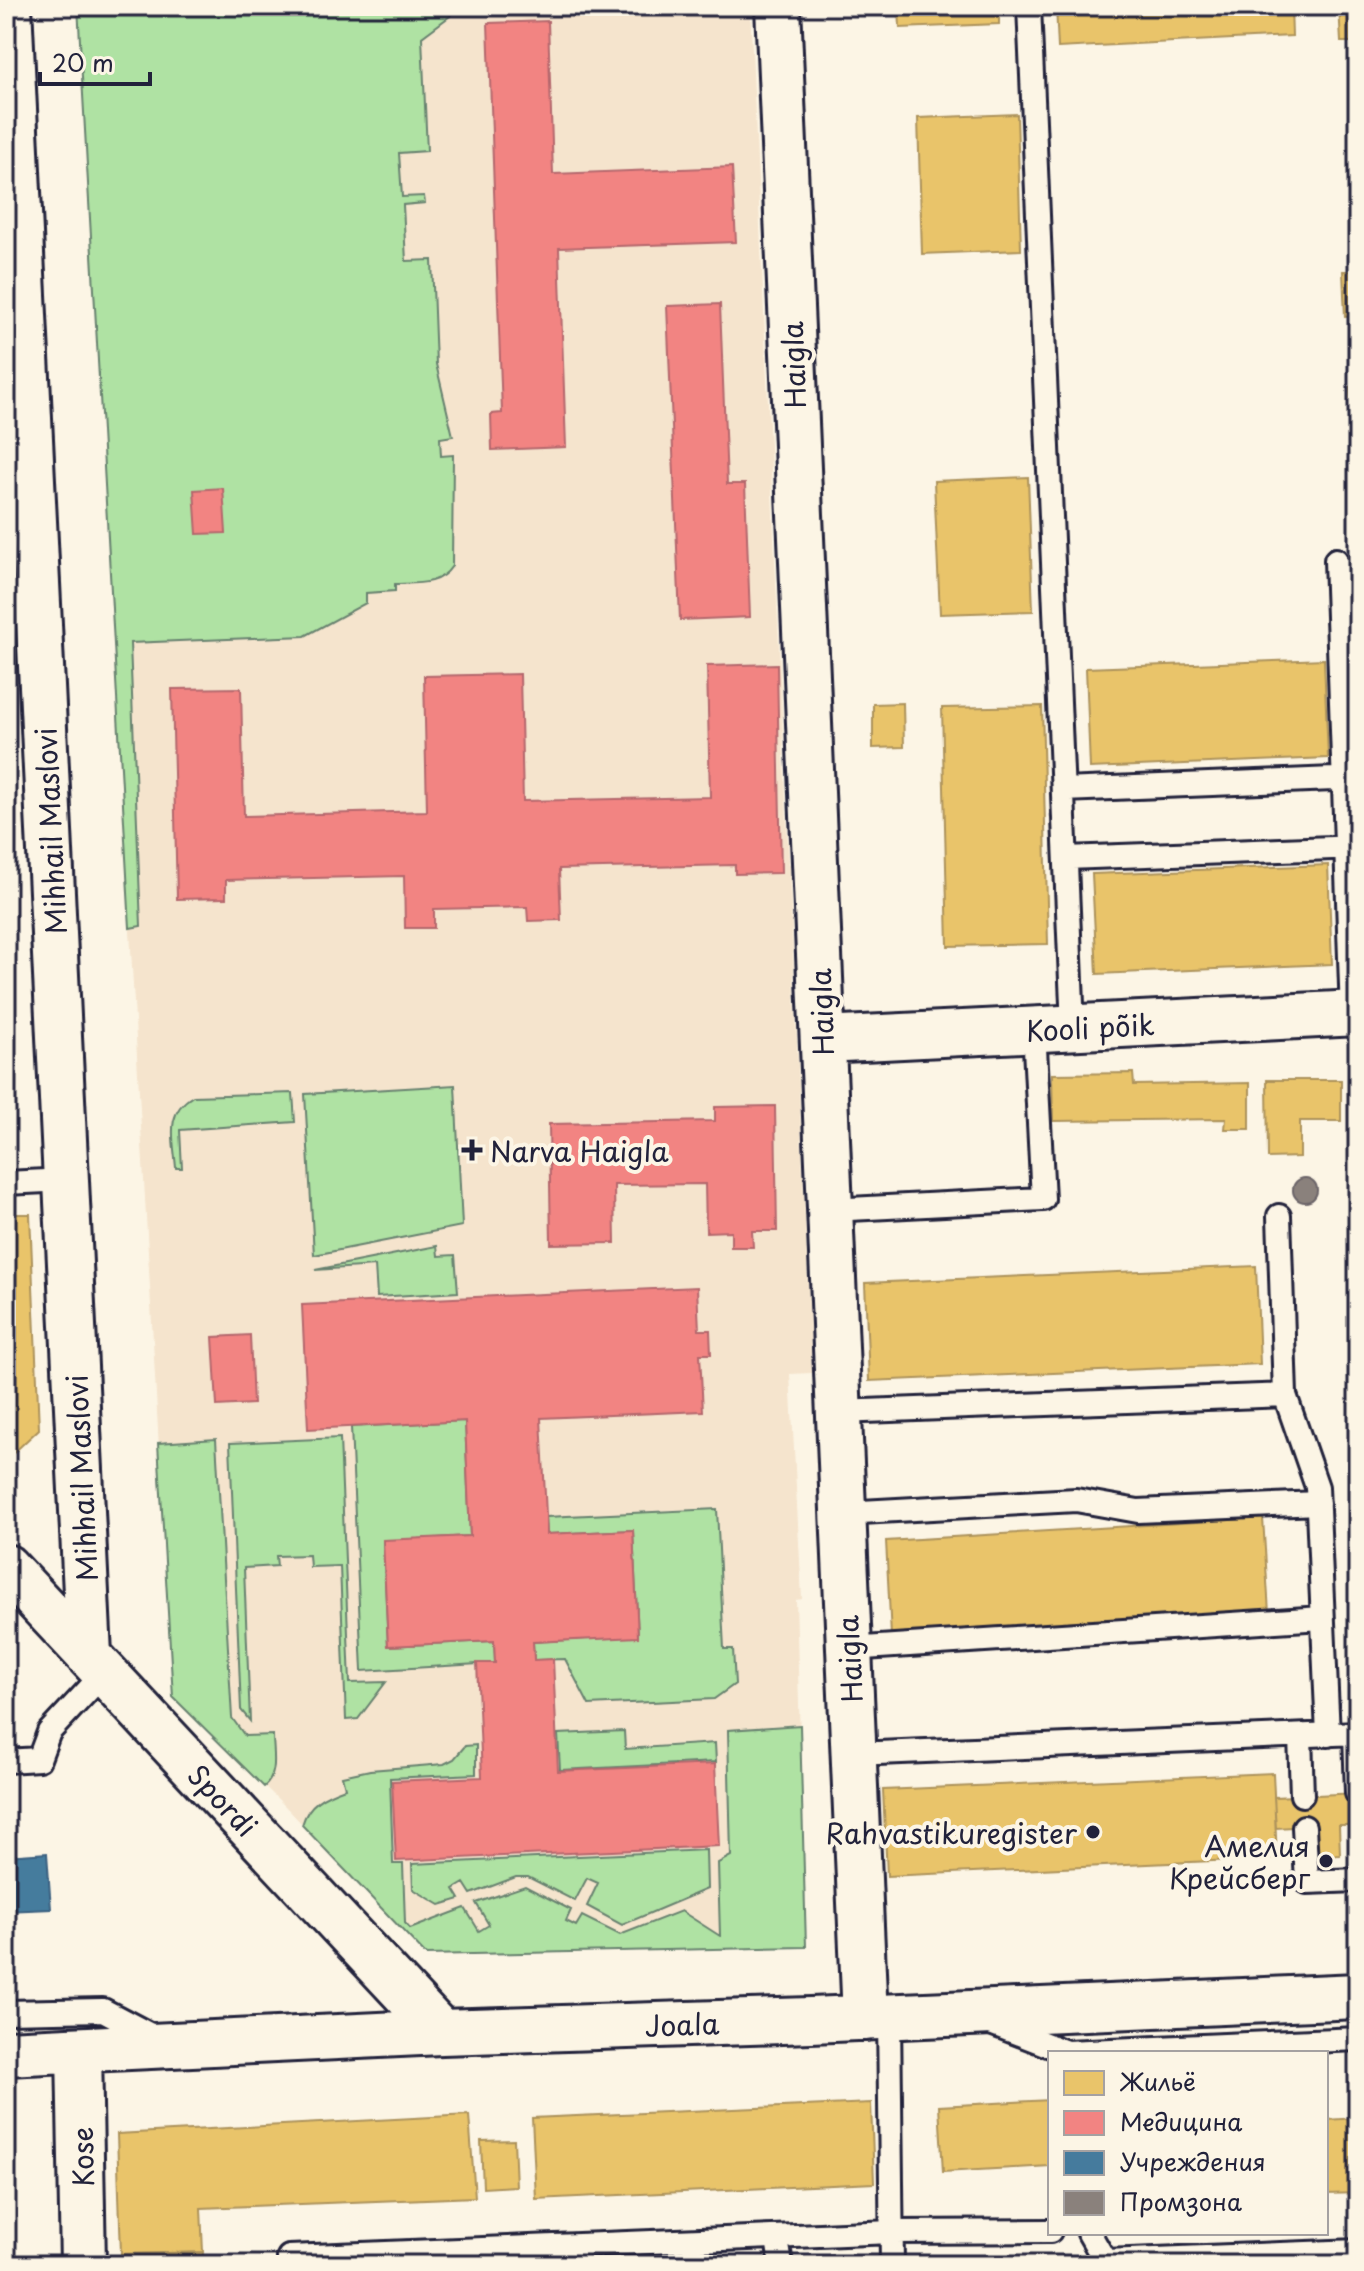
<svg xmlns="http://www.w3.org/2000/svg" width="1364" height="2271" viewBox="0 0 1364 2271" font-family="'Playpen Sans',sans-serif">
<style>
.built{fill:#f5e4cd}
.green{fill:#afe2a3;stroke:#68826f;stroke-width:2}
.homes{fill:#e9c46a;stroke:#ad935c;stroke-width:2}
.health{fill:#f28482;stroke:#b4676d;stroke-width:2}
.public{fill:#457b9d;stroke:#3a6080;stroke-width:2}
.industry{fill:#8a817c;stroke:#6b6468;stroke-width:2}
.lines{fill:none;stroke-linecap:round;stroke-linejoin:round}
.lane-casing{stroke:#22223b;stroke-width:28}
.street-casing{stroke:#22223b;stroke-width:50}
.lane{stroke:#fcf5e5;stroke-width:22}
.street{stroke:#fcf5e5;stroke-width:44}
.poi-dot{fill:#22223b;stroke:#fcf5e5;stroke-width:3}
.labels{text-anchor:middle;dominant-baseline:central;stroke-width:8;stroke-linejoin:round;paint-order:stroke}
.street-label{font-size:28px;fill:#22223b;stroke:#fcf5e5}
.poi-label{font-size:28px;fill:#22223b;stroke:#fcf5e5;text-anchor:end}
</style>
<rect width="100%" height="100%" fill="#fcf5e5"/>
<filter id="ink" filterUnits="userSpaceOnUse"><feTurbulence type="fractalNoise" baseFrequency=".0125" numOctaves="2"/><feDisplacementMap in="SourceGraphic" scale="16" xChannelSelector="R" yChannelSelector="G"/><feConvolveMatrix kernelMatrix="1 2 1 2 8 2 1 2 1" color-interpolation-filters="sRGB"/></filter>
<g filter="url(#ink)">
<!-- built -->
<path class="built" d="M78,6h672l62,1367 -22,1 12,225 -6,1 10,347 -380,8 -141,-149 -112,-109z"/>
<!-- green -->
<path class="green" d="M78,6h380l-8,10 -28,21 5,114 -28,2 3,44 22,-1 1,7 -22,2 3,56 26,-1 4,104 17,72 -13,2 1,18 12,-1 -1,111c-13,20 -36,17 -57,18v7l-29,2v10l-61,33 -175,7 11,283 -11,2z
M455,1085l7,141 -148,29 -9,-161z
M293,1093l2,29 -115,8 2,38h-6c-2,-28 -12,-55 17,-72z
M437,1246l1,10 17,-1 3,37 -81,5 -2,-31 -60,4z
M465,1421l5,115 -87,5 5,105 106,-5 1,22 -133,8 -11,-244z
M340,1438l10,245 36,-1 -28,37 -12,1 -6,-154 -30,1 -1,-12 -33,1 1,10 -33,2 6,153 -9,-11 -11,-267z
M216,1439l16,279 13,18 28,-1c0,18 6,39 -9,52l-91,-90 -15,-254z
M717,1509l7,140h9l2,35 -21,15 -125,6 -24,-46 -31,1 -1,-18 105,-6 -5,-106 -86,4 -1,-17z
M800,1725l6,222 -380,8 -124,-130c6,-22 23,-30 43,-37l-3,-12 28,-6 74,-6 10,-5 11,-13 11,-1v29l-86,4 3,86h10l2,59 5,6 55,-21 14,23 10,-6 -13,-22 49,-17 46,24 -5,11 10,5 6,-10 38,19 61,-24 39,25 -2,-73 13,-7 -3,-126z
M624,1731l1,18 90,-6 1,19 -156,8 -2,-36z
M706,1850l1,39 -85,36 -35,-19 11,-23 -11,-5 -12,23 -47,-24h-12l-45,17 -7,-11 -10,6 6,10 -20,6 -27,-16 -1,-25z"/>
<!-- homes -->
<path class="homes" d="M899,6h100v18l-99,4z
M1056,6h235l1,30 -234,12z
M1339,6h19v36h-17z
M1017,114l4,136 -99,4 -4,-136z
M1343,271h15v45l-13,1z
M1358,386v45h-6l-2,-44z
M1028,477l5,134 -93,3 -6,-133z
M1324,659l4,99 -238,10 -4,-100z
M903,703l1,44 -31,1v-44z
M1042,706l6,238 -100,2 -6,-238z
M1328,865l4,99 -235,10 -5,-100z
M1133,1073l1,12 116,-2v46h-25l1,-10 -173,2 -1,-47z
M1267,1080h74v41h-41v36l-32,1z
M6,1214h24l9,215 -33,31z
M1256,1266l4,98 -391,17 -4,-98z
M1263,1518l6,95 -378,23 -5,-95z
M1273,1773l4,85 -390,18 -4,-86z
M1358,1793v32h-19l1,30 -27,1 -1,-30 -36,2 -2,-31z
M1050,2100v66l-107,6 -4,-66z
M871,2103l3,80 -338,16 -4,-81z
M469,2115l6,82 -274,11 2,44 -82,2 -4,-120z
M1358,2118v75l-32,1v-74z
M514,2140l2,46 -33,2 -2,-47z
M203,2252v13h-82v-11z"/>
<!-- health -->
<path class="health" d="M548,21l5,153 179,-7 4,75 -177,6 7,199 -74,3 -1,-36 11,-1 -14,-390z
M720,304l7,180h18l5,133 -70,3 -13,-314z
M223,488l3,45 -29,1 -3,-44z
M777,664l4,209 -46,1v-9l-176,4 2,51 -33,1 -1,-14 -93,2v19h-29l-1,-52 -178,4v18l-49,1 -5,-210 69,-1 3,128 183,-5 -3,-135 96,-2 3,127 187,-4 -3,-131z
M775,1106l2,125h-25l1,16h-22v-16l-25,1 -1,-48 -91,1 1,58 -64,1 -2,-120 166,-3v-14z
M697,1287l2,43h11l1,24h-11l3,57 -162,7 6,116 86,-4 5,107 -105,5 1,18 19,-1 5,112 157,-7 4,82 -323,15 -4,-80 90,-4 -5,-114h18l-1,-22 -106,5 -5,-106 87,-4 -5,-115 -157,8 -6,-124z
M250,1335l3,69 -36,2 -4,-69z"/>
<!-- public -->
<path class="public" d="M47,1853l4,56 -45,2v-55z"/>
<!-- industry -->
<path class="industry" d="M1293 1190a12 12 0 1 1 24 0a12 12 0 1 1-24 0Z"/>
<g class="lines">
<!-- lane casing -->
<g class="lane-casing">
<path id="lane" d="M1029,6l44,1021
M1336,560l16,454
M1063,790l295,-12
M1066,858l292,-11
M6,1183l60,-3
M830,1210l213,-11 -9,-170
M1279,1216l6,179 32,92 11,248
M839,1412l446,-17
M843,1513l233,-13 62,11 180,-8
M849,1649l473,-31
M1355,1733l2,60
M1300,1736l2,59
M854,1754l504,-21
M6,1761l33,-2 10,-27 56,-60
M1304,1827l3,55 51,-2
M6,2012l97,-2 55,29
M889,2017l3,248
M988,2022l78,30 292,-13
M1089,2233l16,28 253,-10
M777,2238l4,27
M289,2265v-8l603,-25 158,-1"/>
</g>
<!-- street casing -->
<g class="street-casing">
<path id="street" d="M9,6l80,1649
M778,6l87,2012
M823,1040l535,-27
M6,1567l435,465
M79,2050l4,215
M6,2053l435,-21 370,-12 547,-24"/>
</g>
<!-- lane -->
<use href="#lane" class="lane"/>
<!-- street -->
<use href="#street" class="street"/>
</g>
</g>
<!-- markers -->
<g class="poi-dot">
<path d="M468 1138h8v8h8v8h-8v8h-8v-8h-8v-8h8z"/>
<circle cx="1093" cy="1832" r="8"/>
<circle cx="1326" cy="1861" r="8"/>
</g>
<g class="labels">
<!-- street labels -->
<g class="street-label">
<text transform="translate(793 365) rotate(-92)">Haigla</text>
<text transform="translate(50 831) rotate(-93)">Mihhail Maslovi</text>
<text transform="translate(821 1012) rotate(-92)">Haigla</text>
<text transform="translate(1090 1027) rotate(-3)">Kooli põik</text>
<text transform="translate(81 1478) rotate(-93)">Mihhail Maslovi</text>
<text transform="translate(849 1659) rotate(-93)">Haigla</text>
<text transform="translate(223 1800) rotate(47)">Spordi</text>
<text transform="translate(682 2024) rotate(-2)">Joala</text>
<text transform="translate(82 2157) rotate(-91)">Kose</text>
</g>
<!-- poi labels -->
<g class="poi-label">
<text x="490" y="1150" text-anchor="start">Narva Haigla</text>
<text x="1077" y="1832">Rahvastikuregister</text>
<text x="1310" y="1845">Амелия<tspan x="1310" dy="32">Крейсберг</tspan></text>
</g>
</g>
<!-- margin -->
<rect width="1364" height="2271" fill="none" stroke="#fcf5e5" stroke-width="32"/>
<rect x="16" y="16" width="1332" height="2239" fill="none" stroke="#22223b" stroke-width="3" filter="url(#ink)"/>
<!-- legend -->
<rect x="1048" y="2051" width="280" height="184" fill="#fcf5e5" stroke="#a5a1a1" stroke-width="2"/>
<rect x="1064" y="2071" width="40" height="24" fill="#e9c46a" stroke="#a5a1a1" stroke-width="2"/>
<text x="1120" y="2091" font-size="24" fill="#22223b">Жильё</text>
<rect x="1064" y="2111" width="40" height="24" fill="#f28482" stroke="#a5a1a1" stroke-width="2"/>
<text x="1120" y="2131" font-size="24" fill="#22223b">Медицина</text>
<rect x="1064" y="2151" width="40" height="24" fill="#457b9d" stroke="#a5a1a1" stroke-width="2"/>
<text x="1120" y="2171" font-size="24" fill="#22223b">Учреждения</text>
<rect x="1064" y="2191" width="40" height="24" fill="#8a817c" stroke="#a5a1a1" stroke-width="2"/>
<text x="1120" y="2211" font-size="24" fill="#22223b">Промзона</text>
<!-- scale -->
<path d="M40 72v12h110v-12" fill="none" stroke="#22223b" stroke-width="4"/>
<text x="52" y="72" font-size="24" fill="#22223b" stroke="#fcf5e5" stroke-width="6" paint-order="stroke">20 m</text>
</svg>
